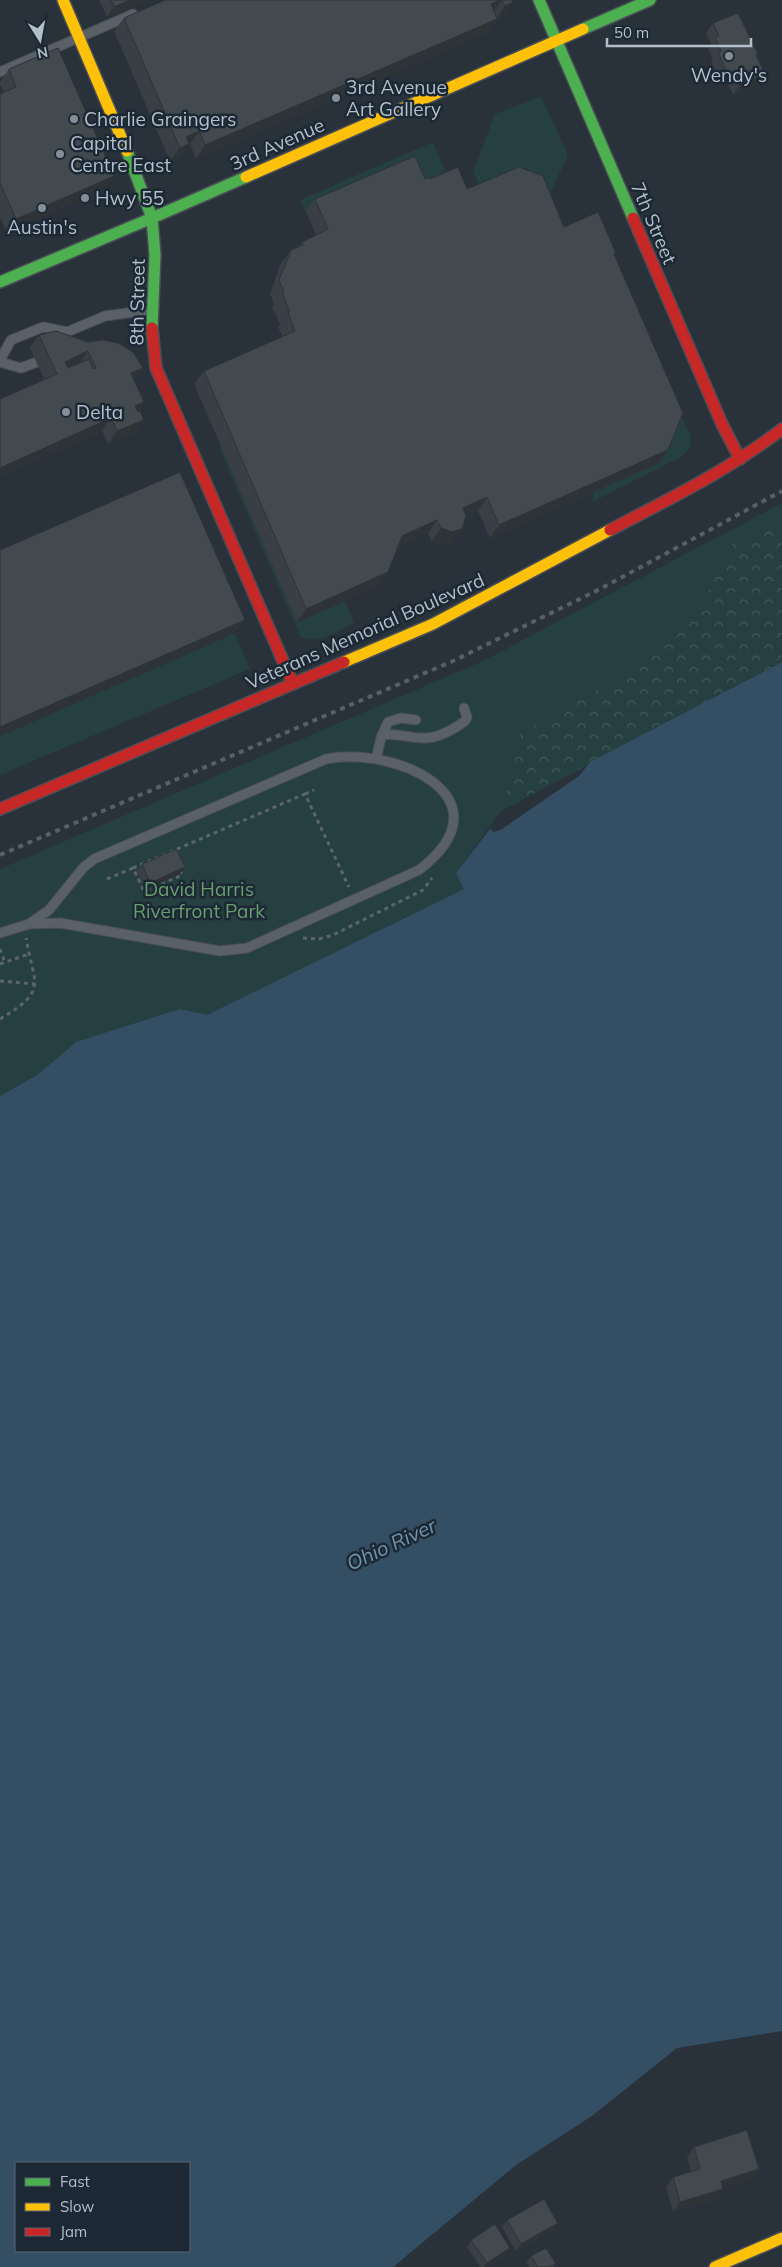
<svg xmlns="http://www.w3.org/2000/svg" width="782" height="2267" viewBox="0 0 782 2267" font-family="Mulish,sans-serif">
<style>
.green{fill:#263f40}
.forest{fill:url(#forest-crowns)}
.water{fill:#344e64;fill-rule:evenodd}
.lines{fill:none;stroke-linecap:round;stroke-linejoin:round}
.lane-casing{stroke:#484e54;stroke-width:11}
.fast-casing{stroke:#484e54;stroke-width:14}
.slow-casing{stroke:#484e54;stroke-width:14}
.jam-casing{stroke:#484e54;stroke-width:14}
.path{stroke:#5d646a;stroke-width:3;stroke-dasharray:4 4;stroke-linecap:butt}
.lane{stroke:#5a6067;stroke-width:9}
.fast{stroke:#4caf50;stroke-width:11}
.slow{stroke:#ffc107;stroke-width:11}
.jam{stroke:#c62828;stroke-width:11}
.rail{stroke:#585f65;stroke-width:4;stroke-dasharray:5 5;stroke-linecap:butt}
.wall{fill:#393f44}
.shaded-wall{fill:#2e3337}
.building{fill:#42494f;stroke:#2e3337;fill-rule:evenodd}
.poi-dot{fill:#838e98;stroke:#1c2935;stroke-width:2}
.labels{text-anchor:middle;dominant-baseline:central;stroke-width:5;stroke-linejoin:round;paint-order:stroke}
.poi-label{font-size:19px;fill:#b3bfcb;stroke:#1c2935;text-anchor:start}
.street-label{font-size:19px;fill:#b3bfcb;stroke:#1c2935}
.park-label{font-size:19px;fill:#689d6e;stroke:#1c2935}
.water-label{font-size:20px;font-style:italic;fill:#7194b0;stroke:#1c2935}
</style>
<defs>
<pattern id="forest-crowns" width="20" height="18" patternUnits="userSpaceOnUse" patternTransform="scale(1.25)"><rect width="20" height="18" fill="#263f40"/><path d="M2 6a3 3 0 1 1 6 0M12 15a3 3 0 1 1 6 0" fill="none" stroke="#43595a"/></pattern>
</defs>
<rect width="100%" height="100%" fill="#29323a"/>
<!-- green -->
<path class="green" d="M541,96l27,59 -26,56 -60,-19 -9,-21 22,-57z
M433,142l16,38 -28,12 -16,-23 -99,43 -6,-12z
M660,365l31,72 -1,11 -9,9 -89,45 2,-11z
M222,449l75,173 48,-21 9,22c-14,7 -39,24 -54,13l-80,-186z
M782,503v151l-278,144 -3,13 -44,61 8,17 -258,127 -131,26 -39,33 -37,21v-227l483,-208z
M235,633l15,36 -250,106v-39z"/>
<!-- forest -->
<path class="forest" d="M782,525v137l-281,149 19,-78 92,-52 85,-65 34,-71z"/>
<!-- water -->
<path class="water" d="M782,662v1369l-105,17 -85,68 -76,49 -123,102h-393v-1171l37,-21 39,-33 104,-33 27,6 257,-126 -8,-16 34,-44 4,3 8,-3 77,-53 11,-14zM16,2163h173v88h-173z"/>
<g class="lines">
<!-- lane casing -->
<g class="lane-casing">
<path id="lane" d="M0,72l133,-58
M0,360l11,-20 32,-13 24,5 38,-16 44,-6
M0,362l21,6 16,-6
M382,735c15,-3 28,4 43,3 14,0 29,-9 40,-17l2,-4 -3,-9
M376,759l5,-21 7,-16 13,-4 15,2
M0,933l29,-9 31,-1 160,28 27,-3 172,-78c94,-72 -25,-125 -93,-111l-232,100 -11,9 -34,42 -20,14"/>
</g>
<!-- fast casing -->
<g class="fast-casing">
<path id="fast" d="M539,0l94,218
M583,29l67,-29
M0,282l152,-64 -25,-67
M152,328l3,-73 -3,-37 94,-41"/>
</g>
<!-- slow casing -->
<g class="slow-casing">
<path id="slow" d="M63,0l64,151
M246,177l337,-148
M344,662l89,-38 177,-94
M715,2267l67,-29"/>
</g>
<!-- jam casing -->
<g class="jam-casing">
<path id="jam" d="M633,218l89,206 18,35
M152,328l4,40 137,316
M610,530c59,-31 119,-60 172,-101
M0,809l344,-147"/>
</g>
<!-- path -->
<path class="path" d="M305,794l9,-4
M180,870l2,5 -38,16 -11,-23 172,-74 44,93
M107,879l26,-11
M303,938l16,1 14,-4 90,-45 9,-12
M0,949l5,14
M0,964l29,-10
M0,981l35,3
M0,1019c49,-29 34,-34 26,-81"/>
<!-- lane -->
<use href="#lane" class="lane"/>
<!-- fast -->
<use href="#fast" class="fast"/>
<!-- slow -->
<use href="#slow" class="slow"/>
<!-- jam -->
<use href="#jam" class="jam"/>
<!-- rail -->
<path class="rail" d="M0,855l453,-194 147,-72 182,-98"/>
</g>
<!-- wall -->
<path class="wall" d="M99,0h48l-40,17z
M165,0h347l1,2 -9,13 -7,4 -9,13 -292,127 -6,-15 -2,1 -8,12 -10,4 -56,-130 10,-13z
M713,23l45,31 -1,2 8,18 -8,10 -24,11 -6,-13 -6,3 -10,-23 2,-3 -5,-11 3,-5 -5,-10z
M9,69l105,107 -9,13 -98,43 -7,-15v-123l4,-2 -4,-8v-2z
M425,179h5l37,10 97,38 50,28 45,208 -169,75 -12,-27 -12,5 -14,26 -9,4 -11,-5 -4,-8 -30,14 -10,25 -9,14 -82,36 -103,-238 10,-13 79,-34 -5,-10 2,-3 -8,-17 2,-3 -4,-10 11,-31 10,-13 7,-3 4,-5 14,-7 -10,-23 9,-13z
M56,331l78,49 3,31 -2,22 -27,11 -6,-13 -102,46v-78l44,-20 -14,-31 9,-13z
M142,864l38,10 -35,16 -8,-19z
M694,2147l65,22 -7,10 -29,9 -7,11 -43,13 -7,-25 7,-10 18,-6 -4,-14z
M507,2220l51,3 -5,7 -37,21 -14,-24z
M471,2240l34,15 -19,12h-6l-13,-20z
M531,2256l25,8 -3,3h-24l-3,-4z"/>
<!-- shaded-wall -->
<path class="shaded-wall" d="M130,0h17l-40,17 7,-10z
M502,0l-9,13 -2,-9z
M513,2l-9,13 -8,4 9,-13z
M497,19l-9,13 -292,127 9,-14z
M734,72l-7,10 -6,3 7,-10z
M765,74l-8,10 -24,11 7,-10z
M199,131l-19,26 -10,4 10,-13 6,-11z
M114,176l-9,13 -98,43 9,-13z
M88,351l-9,13 -23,10 9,-12z
M143,368l-10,13 -2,-8z
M144,402l-10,14 1,-10z
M111,418l-9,13 -102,46v-9z
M144,420l-9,13 -27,11 9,-13z
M668,450l-9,13 -169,75 9,-13z
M487,497l-9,14 -24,10 9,-13z
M437,520l-9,13 -35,16 9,-13z
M441,528l21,1 -10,13 -9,4 -11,-5z
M388,572l-9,14 -82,36 9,-13z
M245,620l-10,13 -235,103v-9z
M185,867l-5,7 -35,16 5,-7z
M759,2169l-7,10 -39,12 8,-10z
M723,2189l-7,10 -43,13 7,-10z
M558,2223l-5,7 -37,21 5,-7z
M510,2248l-5,7 -19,12h-2l3,-4z"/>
<!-- building -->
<path class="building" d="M111,0h19l-16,7z
M165,0h336l-10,4 6,15 -292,126 -6,-14 -13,6 3,7 -9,4 -56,-130z
M502,0h10l1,2 -8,4z
M738,13l20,41 -2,1 9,19 -25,11 -6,-13 -6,3 -10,-23 3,-1 -6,-14 4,-1 -6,-13z
M58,48l56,128 -98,43 -16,-36v-89l16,-7 -7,-18z
M415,156l10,23 4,-2 1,2 28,-12 9,22 52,-22 24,9 21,51 34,-15 18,41 -2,1 69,159 -15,37 -169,75 -12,-28 -24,11 3,8 -4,13 -10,3 -11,-4 -4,-8 -35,16 -14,36 -82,37 -102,-238 91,-40 -7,-18 2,-1 -8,-19 2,-1 -5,-12 12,-30 12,-5 -1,-3 26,-13 -13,-30z
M56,331l32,11 15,-2 15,3 15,9 10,16 -12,5 13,29 -9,4 3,6 2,-1 4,9 -27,11 -6,-13 -111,50v-69l57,-25 -18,-39zM88,351l8,17 -3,1 -4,-10 -21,9 -3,-6z
M180,472l65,148 -245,107v-177z
M176,849l9,18 -35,16 -8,-19z
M747,2130l12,39 -38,12 2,8 -43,13 -7,-25 27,-8 -6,-22z
M544,2199l14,24 -37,21 -14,-24z
M495,2224l15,24 -23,15 -16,-23z
M546,2248l10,16 -6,3h-12l-7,-11z"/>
<!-- markers -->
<g class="poi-dot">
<circle cx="729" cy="56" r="5"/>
<circle cx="336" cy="98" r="5"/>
<circle cx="74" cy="119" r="5"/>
<circle cx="60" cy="154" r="5"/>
<circle cx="85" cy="198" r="5"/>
<circle cx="42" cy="208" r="5"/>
<circle cx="66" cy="412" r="5"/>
</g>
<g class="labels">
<!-- poi labels -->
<g class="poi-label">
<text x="729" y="75" text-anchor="middle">Wendy's</text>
<text x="346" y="87">3rd Avenue<tspan x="346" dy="22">Art Gallery</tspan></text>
<text x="84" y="119">Charlie Graingers</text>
<text x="70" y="143">Capital<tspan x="70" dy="22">Centre East</tspan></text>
<text x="95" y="198">Hwy 55</text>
<text x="42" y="227" text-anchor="middle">Austin's</text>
<text x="76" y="412">Delta</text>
</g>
<!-- street labels -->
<g class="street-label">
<text transform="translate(277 144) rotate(-24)">3rd Avenue</text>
<text transform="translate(654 223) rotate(67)">7th Street</text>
<text transform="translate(137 302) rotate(-89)">8th Street</text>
<text transform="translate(365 631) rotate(-24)">Veterans Memorial Boulevard</text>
</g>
<!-- park labels -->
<g class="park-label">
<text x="199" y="889">David Harris<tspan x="199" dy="22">Riverfront Park</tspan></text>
</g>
<!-- water labels -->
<g class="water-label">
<text transform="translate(391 1544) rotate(-25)">Ohio River</text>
</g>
</g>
<!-- legend -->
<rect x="15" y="2162" width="175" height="90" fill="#1c2935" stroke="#586571"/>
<rect x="25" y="2178" width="25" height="8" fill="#4caf50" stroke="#586571"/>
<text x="60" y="2187" font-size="15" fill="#b3bfcb">Fast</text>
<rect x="25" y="2203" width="25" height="8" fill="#ffc107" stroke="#586571"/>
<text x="60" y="2212" font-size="15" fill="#b3bfcb">Slow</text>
<rect x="25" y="2228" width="25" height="8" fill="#c62828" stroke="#586571"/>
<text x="60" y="2237" font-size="15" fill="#b3bfcb">Jam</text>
<!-- north arrow -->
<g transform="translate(40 40) rotate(169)" stroke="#1c2935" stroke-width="4" paint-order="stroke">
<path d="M0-4L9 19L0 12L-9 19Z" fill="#b3bfcb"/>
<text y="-8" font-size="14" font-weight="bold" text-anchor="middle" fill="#b3bfcb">N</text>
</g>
<!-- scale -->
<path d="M607 38v8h144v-8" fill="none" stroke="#b3bfcb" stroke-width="2.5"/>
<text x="614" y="38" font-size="15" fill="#b3bfcb" stroke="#1c2935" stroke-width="4" paint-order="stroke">50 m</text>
</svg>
